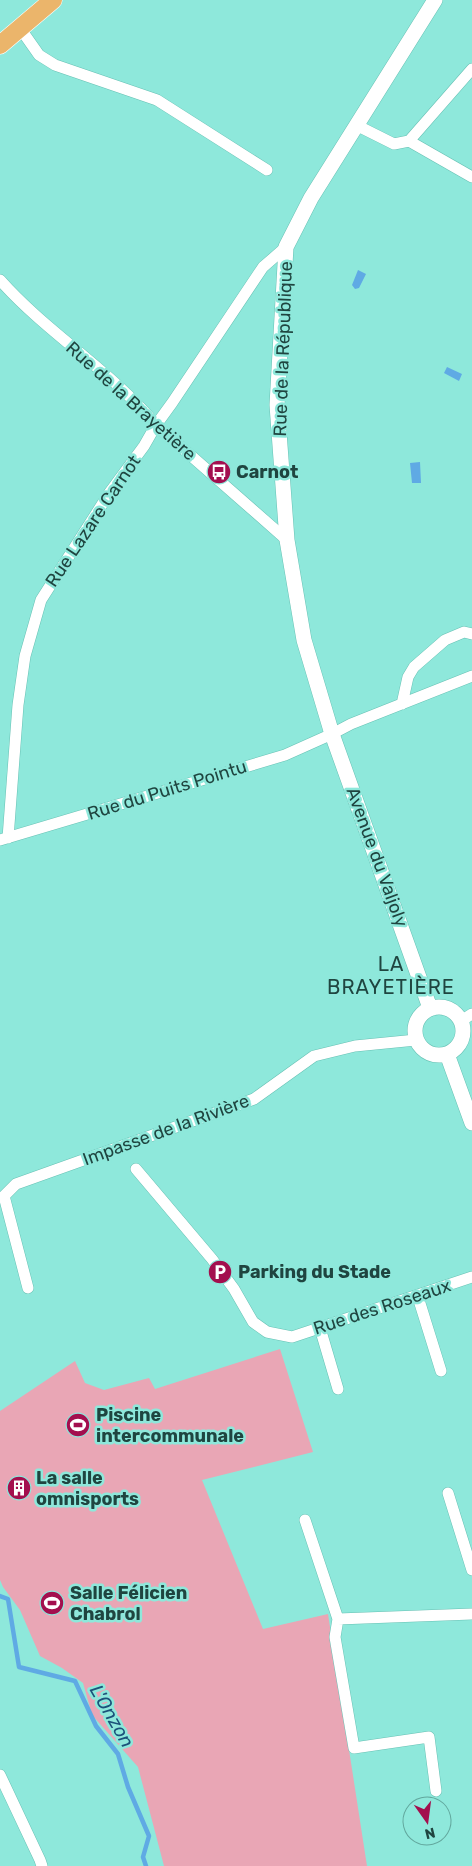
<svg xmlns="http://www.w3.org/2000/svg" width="472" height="1866" viewBox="0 0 472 1866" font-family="Rubik,sans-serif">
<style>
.green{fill:#e9a6b5}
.water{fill:#5faae4}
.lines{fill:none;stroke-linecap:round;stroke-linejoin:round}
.stream{stroke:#5faae4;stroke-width:4.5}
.street-casing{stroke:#67c1b4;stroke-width:12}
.secondary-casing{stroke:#67c1b4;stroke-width:16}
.primary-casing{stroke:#fff;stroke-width:19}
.street{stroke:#fff;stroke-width:11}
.secondary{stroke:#fff;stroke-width:15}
.primary{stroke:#ebb56b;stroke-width:18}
.labels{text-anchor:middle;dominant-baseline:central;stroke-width:5;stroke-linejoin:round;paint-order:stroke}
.street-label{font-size:18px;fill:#1f4540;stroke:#8ee8db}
.poi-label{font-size:18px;font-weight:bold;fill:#1f4540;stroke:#8ee8db;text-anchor:start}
.water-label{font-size:19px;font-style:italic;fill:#1c527a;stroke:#8ee8db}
.quarter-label{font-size:20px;letter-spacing:1px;fill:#1f4540;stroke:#8ee8db}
</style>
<rect width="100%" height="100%" fill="#8ee8db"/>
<!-- green -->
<path class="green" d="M280,1349l33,103 -111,28 61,149 65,-15 39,252h-203l-26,-99 -46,-52 -9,-32 -21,-15 -22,-12 -20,-46 -17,-23 -3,-7v-169l75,-50 10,22 19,7 45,-12 6,11z"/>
<!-- water -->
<path class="water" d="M358,270l8,4 -7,14 -4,1 -3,-4z
M447,367l15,7 -3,7 -15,-8z
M420,462l1,21h-9l-2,-20z"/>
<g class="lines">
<!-- stream -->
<path class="stream" d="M0,1596l8,3 11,68 56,14 21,45 22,28 10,33 21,49 -6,21 3,9"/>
<!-- street casing -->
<g class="street-casing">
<path id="street" d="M20,28l19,27 16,10 102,35 110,70
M356,125l38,19 15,-3 63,36
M409,141l63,-72
M0,280c47,53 110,90 156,145l131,115
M402,704l6,-27 6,-10 31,-27 19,-8 8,2
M8,838l10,-133 7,-49 16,-56 69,-108 34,-46 12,-21 16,-22 91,-136 23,-20
M0,840l285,-85 47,-21 19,-10 121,-48
M461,1021l11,-7
M136,1169l76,90 22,30 19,33 14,10 25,5 180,-60
M28,1288l-24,-92 12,-12 238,-85 60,-43 41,-10 61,-6
M418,1297l23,74
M320,1328l18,61
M448,1493l24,77
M305,1520l33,99
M0,1775l40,85 2,6
M436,1791l-7,-54 -75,11 -19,-111 3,-18 134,-5"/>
</g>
<!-- secondary casing -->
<g class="secondary-casing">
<path id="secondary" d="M415 1031a24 24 0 1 1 48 0a24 24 0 1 1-48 0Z
M430,1008l-98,-274 -28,-94 -17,-100 -10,-135 9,-158 25,-49 124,-198
M447,1054l25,69"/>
</g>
<!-- primary casing -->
<g class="primary-casing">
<path id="primary" d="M0,45l53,-45"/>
</g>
<!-- street -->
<use href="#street" class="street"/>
<!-- secondary -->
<use href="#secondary" class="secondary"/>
<!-- primary -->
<use href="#primary" class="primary"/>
</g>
<!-- icons -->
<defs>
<g id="bus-disc" transform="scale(1.25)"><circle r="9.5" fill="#a30f4e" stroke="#8ee8db"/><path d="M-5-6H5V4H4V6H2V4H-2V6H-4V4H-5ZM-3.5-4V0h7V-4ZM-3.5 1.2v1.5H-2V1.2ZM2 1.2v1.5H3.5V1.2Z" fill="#fff"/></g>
<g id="parking-disc" transform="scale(1.25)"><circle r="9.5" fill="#a30f4e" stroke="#8ee8db"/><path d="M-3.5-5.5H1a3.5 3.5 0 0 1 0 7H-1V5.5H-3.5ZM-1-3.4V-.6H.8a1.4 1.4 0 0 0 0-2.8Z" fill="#fff"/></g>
<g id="stadium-disc" transform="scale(1.25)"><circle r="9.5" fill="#a30f4e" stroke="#8ee8db"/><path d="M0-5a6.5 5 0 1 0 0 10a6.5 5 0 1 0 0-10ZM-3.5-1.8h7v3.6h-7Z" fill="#fff"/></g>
<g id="building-disc" transform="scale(1.25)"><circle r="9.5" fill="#a30f4e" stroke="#8ee8db"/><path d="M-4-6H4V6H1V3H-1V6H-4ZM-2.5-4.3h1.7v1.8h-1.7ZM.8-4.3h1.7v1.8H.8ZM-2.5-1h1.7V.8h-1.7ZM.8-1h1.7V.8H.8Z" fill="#fff"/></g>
</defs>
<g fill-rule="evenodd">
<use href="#bus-disc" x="219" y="472"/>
<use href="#parking-disc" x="220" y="1272"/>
<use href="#stadium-disc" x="78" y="1425"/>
<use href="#building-disc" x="19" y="1488"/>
<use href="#stadium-disc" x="52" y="1603"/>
</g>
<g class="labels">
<!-- street labels -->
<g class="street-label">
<text transform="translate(283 349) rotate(-88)">Rue de la République</text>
<text transform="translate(131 401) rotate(42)">Rue de la Brayetière</text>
<text transform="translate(93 521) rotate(-56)">Rue Lazare Carnot</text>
<text transform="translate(167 790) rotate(-17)">Rue du Puits Pointu</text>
<text transform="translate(377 857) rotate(70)">Avenue du Valjoly</text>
<text transform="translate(166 1130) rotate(-20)">Impasse de la Rivière</text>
<text transform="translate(382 1307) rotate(-18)">Rue des Roseaux</text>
</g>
<!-- poi labels -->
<g class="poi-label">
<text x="236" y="472">Carnot</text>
<text x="238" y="1272">Parking du Stade</text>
<text x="96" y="1415">Piscine<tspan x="96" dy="21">intercommunale</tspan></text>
<text x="36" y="1478">La salle<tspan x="36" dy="21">omnisports</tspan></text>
<text x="70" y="1593">Salle Félicien<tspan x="70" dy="21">Chabrol</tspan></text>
</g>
<!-- water labels -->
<g class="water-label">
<text transform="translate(112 1716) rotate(60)">L'Onzon</text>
</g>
<!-- quarter labels -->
<g class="quarter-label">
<text x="391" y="964">LA<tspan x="391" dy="23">BRAYETIÈRE</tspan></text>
</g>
</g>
<!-- north arrow -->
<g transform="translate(427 1821) rotate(166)"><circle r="24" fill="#8ee8db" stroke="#62a79d"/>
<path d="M0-4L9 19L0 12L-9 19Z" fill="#a30f4e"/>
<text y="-8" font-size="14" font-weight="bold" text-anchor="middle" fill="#1f4540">N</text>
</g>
</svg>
